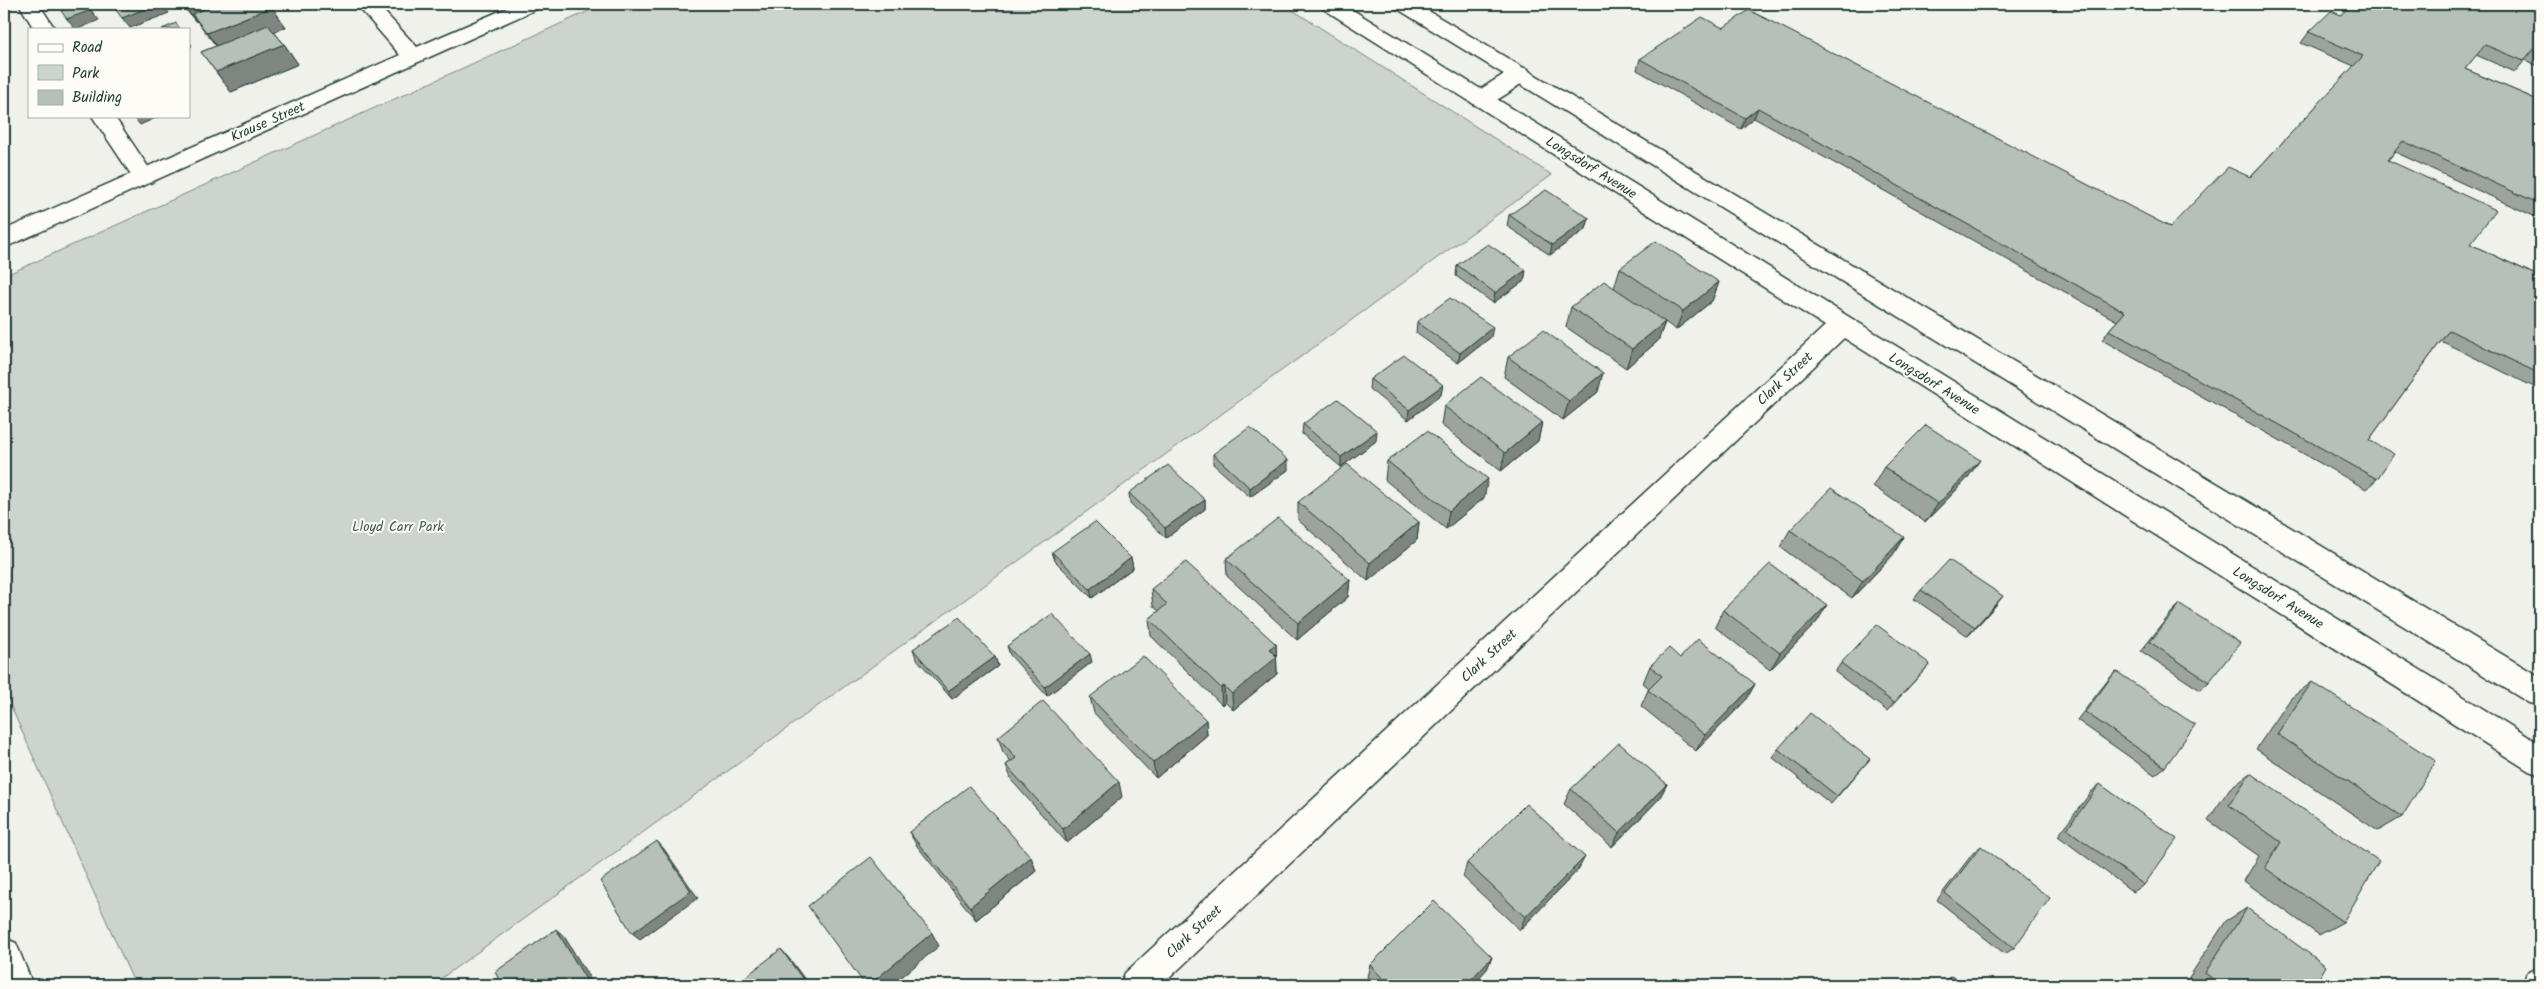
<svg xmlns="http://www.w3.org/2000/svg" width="2544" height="989" viewBox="0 0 2544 989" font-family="Kalam,sans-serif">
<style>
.green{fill:#cdd3cd;stroke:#768880}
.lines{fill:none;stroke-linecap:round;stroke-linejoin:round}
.service-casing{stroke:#1f3d34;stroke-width:3}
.minor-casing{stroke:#1f3d34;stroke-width:3}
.service{fill:#fdfcf7;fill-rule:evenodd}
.minor{fill:#fdfcf7;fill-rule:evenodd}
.wall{fill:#9da49e;stroke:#1f3d34}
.shaded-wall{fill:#7f8681;stroke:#1f3d34}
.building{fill:#b6bfb8;stroke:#1f3d34}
.labels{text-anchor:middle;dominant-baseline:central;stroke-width:4;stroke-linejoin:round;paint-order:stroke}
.street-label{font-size:14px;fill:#1f3d34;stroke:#fdfcf7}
.park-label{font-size:14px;fill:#425b53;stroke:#fdfcf7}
</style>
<rect width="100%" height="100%" fill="#f0f1eb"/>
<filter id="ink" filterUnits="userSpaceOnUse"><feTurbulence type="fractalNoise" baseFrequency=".02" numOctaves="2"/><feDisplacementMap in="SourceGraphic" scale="10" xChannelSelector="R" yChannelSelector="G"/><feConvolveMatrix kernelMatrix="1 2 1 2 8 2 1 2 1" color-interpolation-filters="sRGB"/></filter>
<g filter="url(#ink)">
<!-- green -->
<path class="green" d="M604,4h679l269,171 -1120,810h-297l-131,-294v-415z"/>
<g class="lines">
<!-- service casing -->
<g class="service-casing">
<path id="service" d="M19,4h20l16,25h-21z
M1520,67l8,2 3,5 -3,5c-16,10 -36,30 -55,25l-3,-5 3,-5 39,-25z
M92,116h22l41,61 -3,5 -8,3 -8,-3z"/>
</g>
<!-- minor casing -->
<g class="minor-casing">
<path id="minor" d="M356,4h21l40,43 99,-43h26l-3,4 -535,240v-18l396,-175z
M1319,4h24l1197,740v31l-11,-4 -685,-433 -682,647h-42l5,-12 700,-647 -503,-318z
M1393,4h24l1123,673v29l-11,-3 -1133,-695z
M4,938l12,5 17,42h-29z
M2540,967v18h-18l5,-12z"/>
</g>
<!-- service -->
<use href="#service" class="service"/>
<!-- minor -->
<use href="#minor" class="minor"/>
</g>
<!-- wall -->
<path class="wall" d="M181,4h88l17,23 -12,5 10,12 14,20 -67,28 -30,-40 15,-6 -19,-25 -1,1z
M2540,4v63l-15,-7 -10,12 -39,-17 -11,14 75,32v118l-145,-67 -7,8 82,84 70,33v113l-99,-49 -72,99 8,39 -11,10 -264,-149 7,-10 8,-9 -363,-203 -13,11 -104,-59 3,-11 83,-31 447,199 80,-50 104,-111 -53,-23 8,-11 32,-17z
M1509,215l80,3 -3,11 -36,26 -43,-29z
M1457,265l69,5 -2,11 -31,22 -37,-27z
M1620,268l99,14 -7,19 -36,29 -11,-8 -7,19 -32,27 -60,-41 5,-20 43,-19z
M1417,322l74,15 -33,26 -42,-30z
M1508,357l90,35 -35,28 -59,-43z
M1370,379l71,16 -33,25 -39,-31z
M1444,406l98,16 -4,19 -37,30 -60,-46z
M1303,424l73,17 -35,26 -39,-33z
M1213,454l75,16 -38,27 -37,-33z
M1387,461l97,37 -38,31 -61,-49z
M1884,467l83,12 -42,43 -52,-36z
M1129,493l76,7v9l-39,29 -36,-35z
M1298,502l121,20 -2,18 -49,41 -70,-61z
M1790,530l103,25 -41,43 -72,-51z
M1052,552l79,6 2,10 -41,30 -37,-37z
M1226,559l124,21 -2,17 -51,43 -70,-64z
M1151,589l125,55 1,30 -44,36 -8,-8 -3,3 -71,-69 -2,-17 10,-8 -6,-5z
M1921,590l75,15 -28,31 -54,-37z
M2180,604l29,78 -9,8 -59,-39 30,-38z
M1723,610l94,12 -47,48 -55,-43z
M1007,646l85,16 -45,34 -37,-41z
M913,649l82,8 3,9 -46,33 -36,-41z
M1680,658l75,26 -9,16 -50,51 -55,-45 8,-18 -6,-5 7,-17z
M1841,663l89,1 -7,8 -36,39 -52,-39z
M2116,671l49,96 -10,8 -78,-55 31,-40z
M2312,682l90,135 -24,14 -122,-82 35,-51z
M1090,697l116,23 1,15 -51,43 -62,-65z
M998,737l124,60 -55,46 -55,-62 -6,-16 5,-4 -8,-9z
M1778,749l92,10 -39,45 -59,-47z
M2250,773l93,149 -24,13 -75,-54 15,-25 -51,-36 22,-32z
M1667,784l-8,15 -47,48 -48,-43 7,-15z
M2100,784l44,101 -11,7 -75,-56 33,-44z
M909,832l122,25 5,14 -60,49 -59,-74z
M1981,846l33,102 -9,6 -68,-54 36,-47z
M1467,863l111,7 -58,60 -57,-53z
M2247,908l68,77h-131l42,-64z
M1492,957l-5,12 -15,16h-97l-8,-8 3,-12z
M1951,976l12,9h-22l2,-3z
M2137,981l6,4h-13z"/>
<!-- shaded-wall -->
<path class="shaded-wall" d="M86,4l13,16 -21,9h-3l-8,-10z
M157,4h5l7,9 -39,15 -8,-10z
M183,4h58l-49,10 5,7 -1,1z
M272,7l14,20 -64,26 -15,-20z
M189,41l3,5 -3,1z
M284,44l14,20 -67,28 -15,-20z
M1758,108l-4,10 -13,11 4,-11z
M133,116h27l-20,9z
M1589,218l-3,11 -36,26 2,-10z
M1526,270l-2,11 -31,22 2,-10z
M1719,282l-7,19 -36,29 7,-19z
M1665,322l-7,19 -32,27 6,-19z
M1493,327l-2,10 -33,26 2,-10z
M1603,373l-5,19 -35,28 6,-19z
M1443,385l-2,10 -33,25 1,-10z
M1542,422l-4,19 -37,30 4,-18z
M1377,431l-1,10 -35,26v-10z
M1288,460v10l-38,27v-9z
M1980,460l-13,19 -42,43 13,-18z
M1488,479l-4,19 -38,31 3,-18z
M1205,500v9l-39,29 -1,-10z
M1419,522l-2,18 -49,41 2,-18z
M1904,537l-11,18 -41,43 11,-17z
M1131,558l2,10 -41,30 -2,-9z
M1350,580l-2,17 -51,43 1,-17z
M2003,596l-7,9 -28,31 7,-9z
M1827,605l-10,17 -47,48 10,-17z
M1276,644l1,30 -44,36 -1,-16 37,-45z
M1090,654l2,8 -45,34 -2,-9z
M995,657l3,9 -46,33 -4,-8z
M1755,684l-9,16 -50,51 9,-16z
M1224,686l1,16 -3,3 -1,-17z
M1206,720l1,15 -51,43 -3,-15z
M1119,782l3,15 -55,46 -4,-14z
M1667,784l-8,15 -47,48 7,-14z
M657,841l7,8 34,49 -58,41 -8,-6z
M1031,857l5,14 -60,49 -6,-13z
M1585,857l-7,13 -58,60 5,-13z
M556,929l8,7 30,49h-9z
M932,933l7,13 -47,39h-23z
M781,949l11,13 17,23h-2z
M1492,957l-5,12 -15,16h-6z"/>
<!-- building -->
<path class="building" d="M79,4h7l5,6 -24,9 -6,-8z
M118,4h39l-35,14 -9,-12z
M216,4h53l3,3 -65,26 -15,-19z
M2351,4h189v48l-7,-3 -9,12 -39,-16 -20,24 75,32v103l-137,-63 -15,19 108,50 -26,34 70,33v97l-91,-44 -80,110 25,14 -17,25 -268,-149 16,-18 -367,-204 -13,10 -105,-59 62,-42 21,11 26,-18 421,217 58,-60 22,10 113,-121 -54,-24 22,-21 10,4z
M176,23l4,6h-18z
M268,25l16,19 -68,28 -15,-20z
M1546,190l43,28 -37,27 -43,-30z
M1656,241l63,41 -36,29 -63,-43z
M1488,244l38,26 -31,23 -38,-28z
M1604,281l61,41 -33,27 -61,-42z
M1450,298l43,29 -33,26 -43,-31z
M1543,330l60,43 -34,28 -61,-44z
M1404,355l39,30 -34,25 -39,-31z
M1481,377l61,45 -37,31 -61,-47z
M1338,399l39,32 -36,26 -38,-33z
M1926,425l54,35 -42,44 -54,-37z
M1250,427l38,33 -38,28 -37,-34z
M1427,431l61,48 -39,32 -62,-50z
M1347,464l72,58 -49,41 -72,-61z
M1168,465l37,35 -40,28 -36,-35z
M1831,488l73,49 -41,44 -73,-51z
M1278,518l72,62 -52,43 -72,-64z
M1095,522l36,36 -41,31 -38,-37z
M1949,560l54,36 -28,31 -54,-37z
M1186,562l90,82 -7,5 8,8 -45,37 -8,-8 -3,2 -72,-69 18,-15 -16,-15z
M1770,564l57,41 -47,48 -57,-43z
M2180,604l60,39 -31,39 -59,-40z
M1052,614l38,40 -45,33 -38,-41z
M959,617l36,40 -47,34 -35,-42z
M1877,625l53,39 -36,39 -53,-40z
M1698,639l57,45 -50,51 -57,-45 14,-14 -12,-10 19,-18 11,10z
M1143,656l63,64 -53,43 -63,-66z
M2116,671l79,54 -30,42 -80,-55z
M2312,682l124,79 -34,56 -125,-83z
M1043,701l76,81 -56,47 -57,-64 10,-7 -18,-21z
M1810,713l60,46 -33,37 -59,-47z
M1619,743l48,41 -48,49 -48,-44z
M2250,773l129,88 -36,61 -78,-54 16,-26 -52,-37z
M2100,784l77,55 -33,46 -77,-56z
M969,786l62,71 -61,50 -61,-75z
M1526,804l59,53 -60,60 -58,-54z
M657,841l34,50 -59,42 -32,-52z
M1981,846l69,52 -36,50 -69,-55z
M871,857l61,76 -63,52h-4l-57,-79z
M1434,901l58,56 -26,28h-77l-19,-20z
M2247,908l79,58 -11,19h-94l-16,-12z
M556,929l32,54 -3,2h-83l-7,-13z
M781,949l26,36h-72z
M1951,976l12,9h-18z
M2137,981l6,4h-9z"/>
</g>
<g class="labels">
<!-- street labels -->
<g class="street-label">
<text transform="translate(268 122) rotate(-24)">Krause Street</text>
<text transform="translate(1591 168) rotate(32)">Longsdorf Avenue</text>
<text transform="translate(1785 379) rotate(-43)">Clark Street</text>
<text transform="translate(1934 384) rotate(32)">Longsdorf Avenue</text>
<text transform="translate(2278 598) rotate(32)">Longsdorf Avenue</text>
<text transform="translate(1489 656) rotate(-43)">Clark Street</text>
<text transform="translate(1194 932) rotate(-43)">Clark Street</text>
</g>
<!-- park labels -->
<g class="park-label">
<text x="398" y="527">Lloyd Carr Park</text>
</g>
</g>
<!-- margin -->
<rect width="2544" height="989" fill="none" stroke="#fdfcf7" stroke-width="20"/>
<rect x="10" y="10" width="2524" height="969" fill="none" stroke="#1f3d34" stroke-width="2" filter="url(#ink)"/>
<!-- legend -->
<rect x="28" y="28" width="162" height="90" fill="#fdfcf7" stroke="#a4b0a9"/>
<rect x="38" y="44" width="25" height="8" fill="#fdfcf7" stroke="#a4b0a9"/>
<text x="72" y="52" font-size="15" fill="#1f3d34">Road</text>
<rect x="38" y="65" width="25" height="15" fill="#cdd3cd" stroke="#a4b0a9"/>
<text x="72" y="78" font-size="15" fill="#1f3d34">Park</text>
<rect x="38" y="90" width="25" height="15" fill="#b6bfb8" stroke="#a4b0a9"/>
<text x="72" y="102" font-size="15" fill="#1f3d34">Building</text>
</svg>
